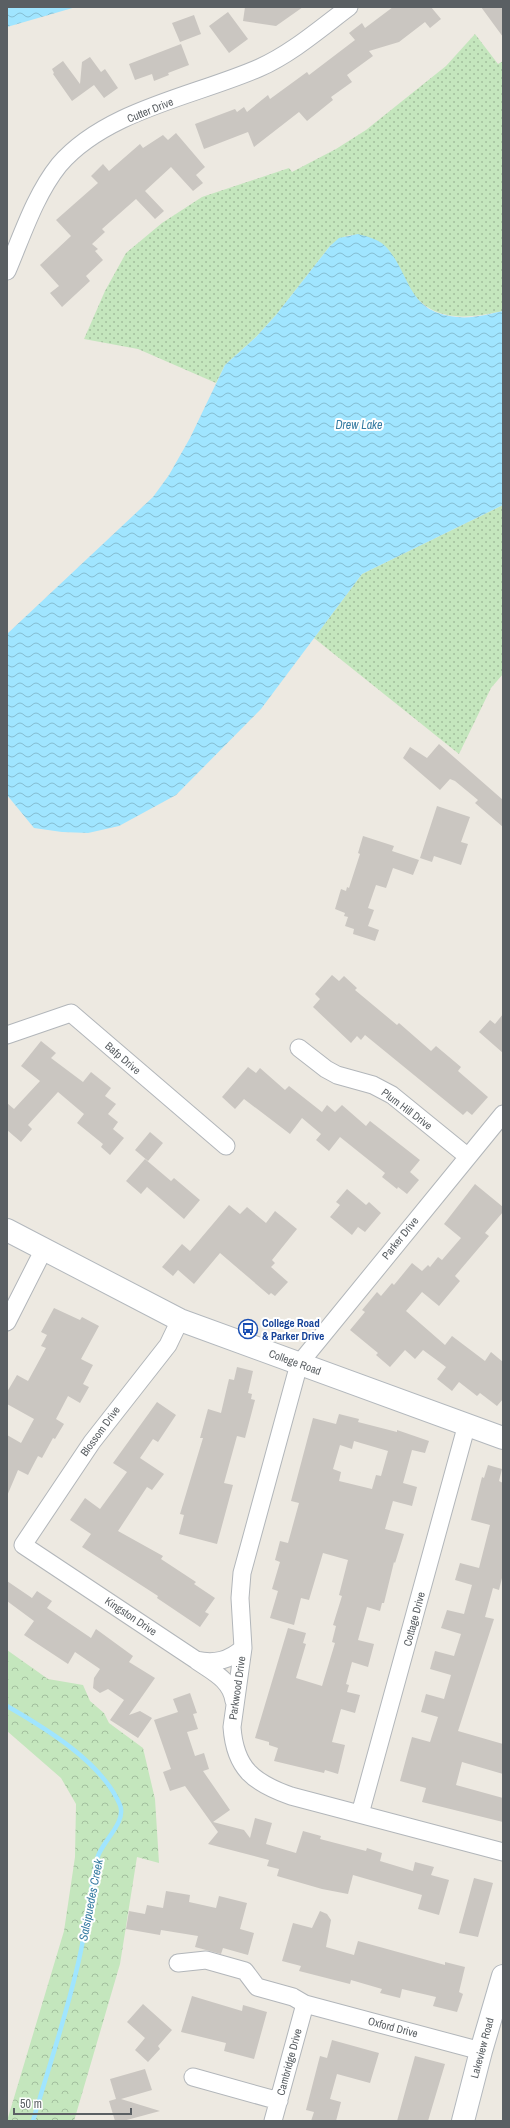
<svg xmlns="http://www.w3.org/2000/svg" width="510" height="2128" viewBox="0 0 510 2128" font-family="'Archivo Narrow',sans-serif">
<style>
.grass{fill:url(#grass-dots)}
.forest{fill:url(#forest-crowns)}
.water{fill:url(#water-waves)}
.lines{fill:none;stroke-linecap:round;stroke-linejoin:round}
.stream{stroke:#a0e5ff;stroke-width:4.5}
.building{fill:#cac6c1;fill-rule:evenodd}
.street-casing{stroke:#b2b6ba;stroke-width:19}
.secondary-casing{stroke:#b3b8bd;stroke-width:24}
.street{stroke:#fff;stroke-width:17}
.secondary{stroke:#fff;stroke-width:22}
.labels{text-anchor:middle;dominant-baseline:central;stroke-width:4;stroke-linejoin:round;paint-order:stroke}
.street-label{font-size:11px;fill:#5a5f63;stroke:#fff}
.transit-label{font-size:11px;font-weight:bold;fill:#164399;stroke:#fff;text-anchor:start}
.water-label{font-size:12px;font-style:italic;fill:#367ca2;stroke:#fff}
</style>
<defs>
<pattern id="grass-dots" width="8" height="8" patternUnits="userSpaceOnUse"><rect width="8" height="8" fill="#c4e6bd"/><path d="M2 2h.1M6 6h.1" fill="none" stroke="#a2be9d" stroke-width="1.8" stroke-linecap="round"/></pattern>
<pattern id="forest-crowns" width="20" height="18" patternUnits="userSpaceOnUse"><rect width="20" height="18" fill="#c4e6bd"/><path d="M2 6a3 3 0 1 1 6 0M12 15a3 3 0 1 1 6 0" fill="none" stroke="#a2be9d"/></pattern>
<pattern id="water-waves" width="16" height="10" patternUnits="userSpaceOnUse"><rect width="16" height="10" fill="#a0e5ff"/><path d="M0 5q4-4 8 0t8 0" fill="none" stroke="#85bdd2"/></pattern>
</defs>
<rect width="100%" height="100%" fill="#ede9e1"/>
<!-- grass -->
<path class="grass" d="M475,34l23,30 5,-3v250c-26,5 -54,11 -77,-5 -27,-18 -26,-60 -60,-69 -15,-5 -24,-1 -36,9l-54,69 -20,22 -31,28 -9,18 -78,-34 -54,-10 21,-48 21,-38 36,-30 40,-26 87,-29 3,4 44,-23 30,-19 80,-64z
M503,505v169l-12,14 -32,66 -145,-116 48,-64z"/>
<!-- forest -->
<path class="forest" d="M7,1650l41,29 35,6 7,16 14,12 5,10 34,25 12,51 4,64 -22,-6 -17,107 -46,157h-67l57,-190 11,-74 1,-53 -15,-26 -54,-47z"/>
<!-- water -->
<path class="water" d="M7,7h69l-69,20z
M358,234c11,3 23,6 30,15 24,30 20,63 69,68 15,2 32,-3 46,-6v194l-141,69 -101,135 -85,86 -57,31 -31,7 -26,-1 -28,-4 -27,-33v-161l146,-137 16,-22 21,-37 35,-73 31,-28 20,-22 54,-69 9,-8z"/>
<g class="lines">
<!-- stream -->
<path class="stream" d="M7,1706c38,22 95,56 113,99 7,18 -19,37 -23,54 -7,32 -10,64 -17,96 -12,56 -31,111 -47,166"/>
</g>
<!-- building -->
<path class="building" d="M245,7h58l-27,19 -33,-5z
M393,7h38l10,12 -11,9 -5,-6 -26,20 -30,9 4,5 -26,19 5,7 -21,15 2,3 -26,21 -8,-9 -45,35 -6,-15 -44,17 -9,-25 40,-15 2,3 7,-5 3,5 21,-17 2,4 37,-27 2,3 46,-35 -6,-7 13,-10 3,5z
M481,7h22v30z
M228,12l20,27 -19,14 -20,-27z
M194,15l7,19 -21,8 -8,-19z
M181,44l8,21 -21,8 1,2 -15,6 -2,-7 -17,6 -6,-16z
M90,57l11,15 4,-3 13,19 -14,10 -10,-13 -22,16 -19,-27 1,-1 -2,-4 11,-8 17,23 2,-22z
M176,133l29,34 -9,8 7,8 -10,8 -22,-24 -26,24 19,20 -9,8 -19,-20 -34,30 3,3 -13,12 6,5 -3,2 8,9 -17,16 4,5 -28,26 -12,-14 9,-7 -19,-21 31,-29 -15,-16 42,-37 -7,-7 12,-12 6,7 31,-27 3,4 20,-13 5,5z
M439,744l64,56v27l-28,-24 3,-3 -23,-19 -5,-2 -10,11 -37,-32 7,-11 17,11z
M437,806l33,11 -9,25 7,2 -7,21 -27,-9 -2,6 -12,-4z
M363,836l31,10 -2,5 27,9 -6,15 -20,-7 -7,20 -10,-3 -8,23 6,2 -6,16 11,4 -4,11 -22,-7 1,-5 -9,-3 3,-9 -4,-1 1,-3 -10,-4 6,-20 5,2 1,-4 2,1 11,-34 -2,-1z
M332,975l7,6 5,-5 13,12 -2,2 42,35 2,-2 32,28 5,-5 25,21 -3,4 30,26 -16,18 -5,-4 -4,4 -98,-80 -4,5 -4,-4 -6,7 -38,-36 7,-8 -5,-5z
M503,1014v39l-24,-21 11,-12 5,4z
M41,1041l15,12 -5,5 32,24 8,-10 20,16 -6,8 11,8 -8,10 10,8 -5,7 11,9 -14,17 -9,-8 2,-3 -26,-21 7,-9 -26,-22 -30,33 4,4 -11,13 -14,-12v-27l7,6 26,-28 -19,-15z
M248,1067l8,6 4,-5 25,22 4,-4 33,26 5,-7 8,7 7,-7 24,21 4,-5 50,39 -10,12 9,8 -12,14 -9,-7 -1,2 -15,-12 3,-4 -45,-36 -11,14 -13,-11 5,-6 -19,-16 -12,16 -46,-35 -9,10 -13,-12z
M150,1132l13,11 -15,18 -13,-11z
M145,1159l26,22 3,-3 26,22 -16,19 -37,-32 -6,7 -15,-13z
M475,1184l28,23v5l-18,21 4,3 -34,40 5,5 -21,25 -17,-14 -16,19 39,34 7,-9 33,25 6,-9 12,10v37l-6,7 -17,-13 -3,3 -18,-14 -7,9 -15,-12 9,-12 -23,-17 -8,9 -10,-9 -15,17 -14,-12 2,-2 -28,-23 15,-18 -3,-2 15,-18 4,4 11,-13 2,2 18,-22 10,8 6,-6 2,2 8,-10 4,3 19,-22 -17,-14z
M347,1189l19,16 3,-3 12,11 -16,19 -7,-5 -6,8 -22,-18 10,-12 -4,-3z
M229,1205l11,9 7,-7 19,16 9,-12 22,18 -25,31 3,3 -4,4 17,15 -13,14 -4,-3 -2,2 -49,-42 -26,31 -16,-14 -5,6 -11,-9 20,-23 8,7z
M54,1308l26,12 2,-3 17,9 -18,33 12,6 -10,19 6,3 -9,16 -12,-7 -12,23 8,5 -9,15 -2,-1 -11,20 -4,-2 -10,19 -10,-5 -11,26v-61l14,8 13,-24 -27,-15v-12l10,-17 11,6 18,-33 -5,-2 6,-11 -6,-3z
M237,1367l16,4 -5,22 4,1 -1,5 4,1 -10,38 -8,-2 -13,47 9,2 -16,59 -38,-10 5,-19 -4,-1 23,-76h-3l8,-29 13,4 8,-34 5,1z
M157,1402l19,13 -18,27 -5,-3 -13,19 24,16 -12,16 -5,-3 -29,44 45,25 -2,3 35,23 -2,2 21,14 -10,14 4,2 -9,13 -43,-29 1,-2 -76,-49 9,-13 -21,-14 15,-22 15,11 27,-37 -14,-9z
M339,1414l20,5 -1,3 39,10v-2l32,11 -4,12 -13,-3 -9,33 14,4 -5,19 -19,-5 -8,28 19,5 -9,29 -1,-1 -10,41h-2l-2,8 -13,-4 -9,33 16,4 -6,23 -16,-5 -6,22 3,1 -2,7 13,3 -5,18 -14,-4 -9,33 13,3 -7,29 -13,-4 -1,3 -50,-12 4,-13 -9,-3v-3l-14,-4 33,-110 18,5 -3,10 3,1 -10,34 26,8 13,-43 -3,-1 4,-16 -3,-1 9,-29 -3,-1 9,-35 -25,-7 -14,47 -8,-2 -7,27 -24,-7 8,-27 -6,-2 8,-27 -5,-2 5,-19 8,2 11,-40 -8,-2 22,-83 23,6zM354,1441l34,10 -7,25 -5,-1 -4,14 -33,-8 2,-9 -8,-3 7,-24 12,4z
M488,1465l14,4 -3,12 4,2v91l-4,16 -6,-2 -8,29 9,2 -36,112 45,13v30l-41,-12 -6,23 47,13v24l-81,-20 4,-14 -26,-7 12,-44 18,5 8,-25 -17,-5 5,-18 18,5 7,-24 -21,-6 5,-18 19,5 7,-22 -20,-6 6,-18 17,4 8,-29 -17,-5 5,-17 19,5 11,-43 -19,-5 11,-43 2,1z
M7,1581l25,17 5,-7 15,10 -5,7 44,30 5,-9 37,27 -4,6 26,16 -26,37 11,-4 12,7 -14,20 -28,-18 14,-20 -16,-11 -8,4 -7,-5 1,-10 6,-9 -25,-17 -7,12 -44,-29 10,-14 -27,-20z
M190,1693l7,20 -4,1 5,15 -11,3 8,24 9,-3 5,16 -6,2 27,39 -17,12 31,8 6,8 5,-20 17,5 -6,21 30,9 7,-22 18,5 -1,3 46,12 1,-3 15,5 -2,8 33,10 2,-9 19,5 -3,8 18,5 -10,35 -21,-6 4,-14 -69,-20 -5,19 -26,-5 -45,-13 2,-7 -12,-3 2,-6 -61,-16 10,-12 -33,-46 -15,5 -7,-19 8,-3 -17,-49 24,-8 -5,-13z
M474,1878l19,5 -15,54 -19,-4z
M166,1891l24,4 -1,7 27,6 3,-12 28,7 -7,26 14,4 -6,22 -25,-7 -2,6 -26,-7 3,-11 -37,-6 -1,5 -34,-6 3,-18 16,3 2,-9 16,3z
M320,1911l7,3 4,6 -5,27 28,8 4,-14 87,24v-3l20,5 -6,25 4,2 -6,18 -24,-6 3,-9 -34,-8 -2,9 -20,-5 2,-4 -31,-9 -1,4 -51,-13 2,-5 -19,-5 11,-38 19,5z
M192,1996l50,15 1,-6 24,7 -13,47 -30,-8 2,-8 -45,-11z
M143,2004l29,26 -14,16 2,3 -12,13 -13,-12 10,-12 -18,-16z
M332,2040l47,13 -9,30 -33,-9 -7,25 11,3 -5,19h-25l3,-9 -8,-2 14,-54 7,2z
M415,2056l30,8 -17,57h-31z
M145,2069l7,21 -31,9 39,12 -37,10h-8l-6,-20 7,-2 -6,-20z"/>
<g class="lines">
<!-- street casing -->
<g class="street-casing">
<path id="street" d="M7,271c15,-35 28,-76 52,-106 47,-55 136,-69 200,-97 32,-14 62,-40 90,-61
M7,1035l64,-22 155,133
M299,1048l27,21 11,6 36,10 19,10 75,61
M503,1114l-204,250 -57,209 -2,25 3,50 -11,79c3,42 22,56 59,69l212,56
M180,1320l-12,25 -76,97 -69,103 173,115c18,4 33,1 47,-12
M7,1322l37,-73
M197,1661c16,11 34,19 37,40
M360,1814l107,-390
M178,1963l28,-3 39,11 12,16 36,10 12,7 176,47
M193,2077l86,24
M273,2121l32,-117"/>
</g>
<!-- secondary casing -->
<g class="secondary-casing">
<path id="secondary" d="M7,1230l173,90 323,118
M463,2121l18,-70 22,-75"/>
</g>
<!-- street -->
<use href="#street" class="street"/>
<!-- secondary -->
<use href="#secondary" class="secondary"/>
</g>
<!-- icons -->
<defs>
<g id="bus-ring" transform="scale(1)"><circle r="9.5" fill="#fff" stroke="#1a4fb4" stroke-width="1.5"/><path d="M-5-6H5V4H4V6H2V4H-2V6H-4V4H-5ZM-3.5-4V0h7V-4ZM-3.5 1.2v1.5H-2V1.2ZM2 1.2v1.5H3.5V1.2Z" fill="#1a4fb4"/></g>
</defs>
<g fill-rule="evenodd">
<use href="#bus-ring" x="248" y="1329"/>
</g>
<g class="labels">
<!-- street labels -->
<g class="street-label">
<text transform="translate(150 110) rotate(-22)">Cutter Drive</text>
<text transform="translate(123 1058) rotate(41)">Bafp Drive</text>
<text transform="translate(407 1109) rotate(37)">Plum Hill Drive</text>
<text transform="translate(400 1238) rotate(-51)">Parker Drive</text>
<text transform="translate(295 1362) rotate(20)">College Road</text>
<text transform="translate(100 1431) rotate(-54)">Blossom Drive</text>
<text transform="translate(131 1616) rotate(34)">Kingston Drive</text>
<text transform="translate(414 1619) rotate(-75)">Cottage Drive</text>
<text transform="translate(237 1688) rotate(-82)">Parkwood Drive</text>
<text transform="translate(393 2027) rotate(15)">Oxford Drive</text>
<text transform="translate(482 2048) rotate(-75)">Lakeview Road</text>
<text transform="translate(289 2062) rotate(-75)">Cambridge Drive</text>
</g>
<!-- transit labels -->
<g class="transit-label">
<text x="262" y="1323">College Road<tspan x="262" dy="13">&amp; Parker Drive</tspan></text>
</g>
<!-- water labels -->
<g class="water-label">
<text x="359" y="425">Drew Lake</text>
<text transform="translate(91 1900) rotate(-79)">Salsipuedes Creek</text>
</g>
</g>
<!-- border -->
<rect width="510" height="2128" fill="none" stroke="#5a5f63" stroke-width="16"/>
<!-- scale -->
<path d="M14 2108v6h117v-6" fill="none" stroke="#5a5f63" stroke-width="2"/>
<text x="20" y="2108" font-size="12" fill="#5a5f63" stroke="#ffffff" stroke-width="3" paint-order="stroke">50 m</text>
</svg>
